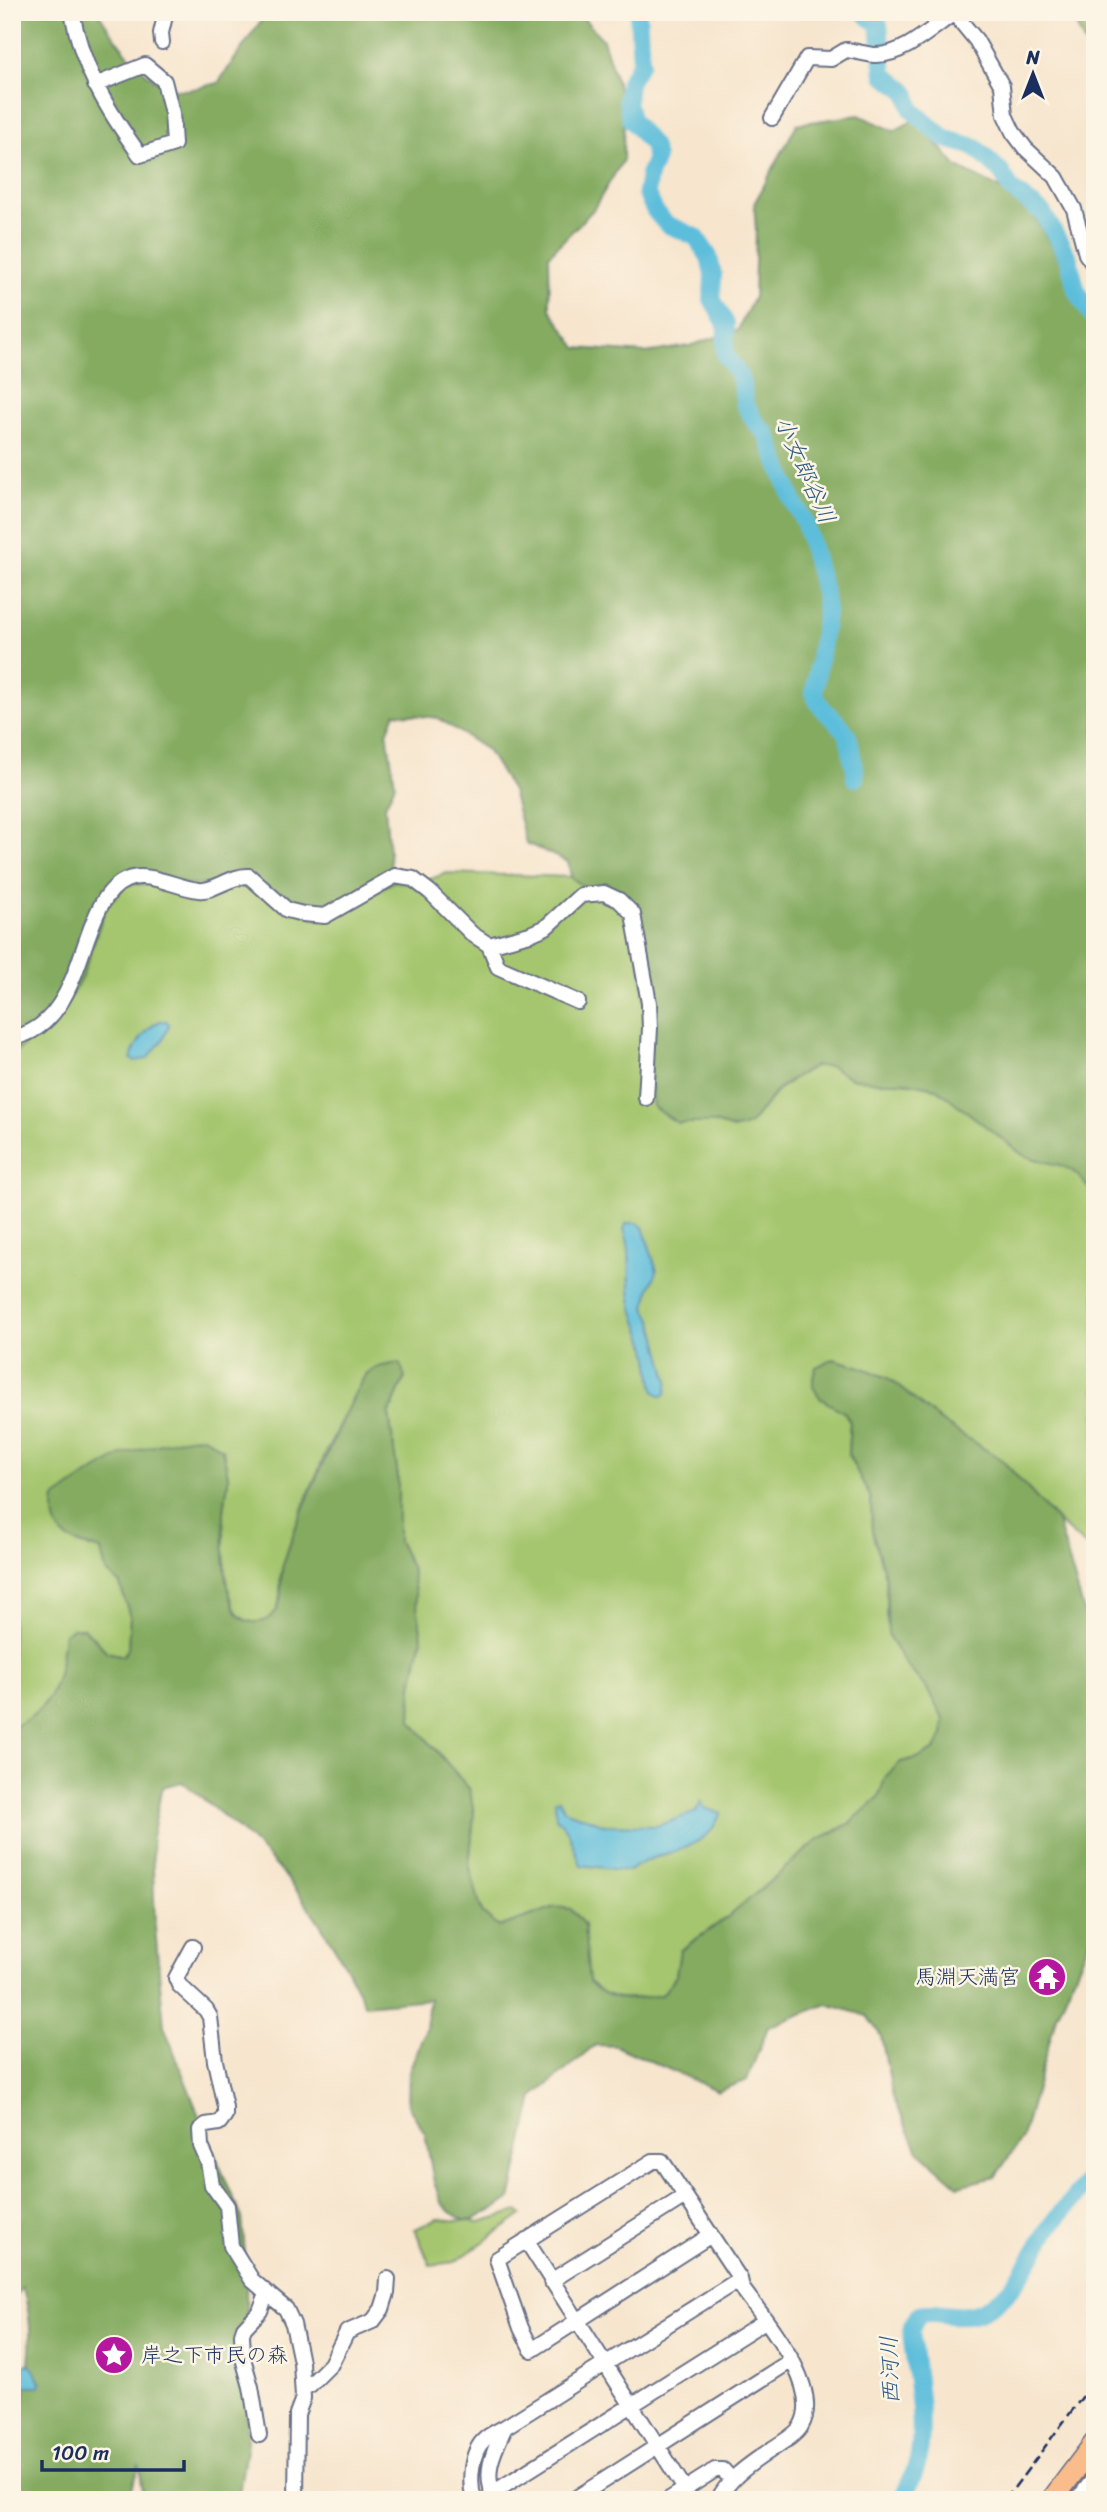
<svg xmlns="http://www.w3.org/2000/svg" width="1107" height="2512" viewBox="0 0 1107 2512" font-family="Sriracha,'Klee One',sans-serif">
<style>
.green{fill:#a5c66e;stroke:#607a66;stroke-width:2}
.forest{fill:#84ab61;stroke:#506d60;stroke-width:2}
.water{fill:#5dbedb;stroke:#3c769c;stroke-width:2}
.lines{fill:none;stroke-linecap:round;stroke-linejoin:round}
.river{stroke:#5dbedb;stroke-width:18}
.minor-casing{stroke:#686f85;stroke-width:18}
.highway-casing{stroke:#686f85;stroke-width:24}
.minor{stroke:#fff;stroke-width:14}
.highway{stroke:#f9bc8a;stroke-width:21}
.rail{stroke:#1b2f5e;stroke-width:2.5;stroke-dasharray:10 5;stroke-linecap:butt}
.labels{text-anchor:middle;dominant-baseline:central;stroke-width:5;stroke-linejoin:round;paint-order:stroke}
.poi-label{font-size:21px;fill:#1b2f5e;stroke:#fcf5e5;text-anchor:end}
.water-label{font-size:23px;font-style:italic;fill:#2f5a84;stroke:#fcf5e5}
</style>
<rect width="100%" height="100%" fill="#fcf5e5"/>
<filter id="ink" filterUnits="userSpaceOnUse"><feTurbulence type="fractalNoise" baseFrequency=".0143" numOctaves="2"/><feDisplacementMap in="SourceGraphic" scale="14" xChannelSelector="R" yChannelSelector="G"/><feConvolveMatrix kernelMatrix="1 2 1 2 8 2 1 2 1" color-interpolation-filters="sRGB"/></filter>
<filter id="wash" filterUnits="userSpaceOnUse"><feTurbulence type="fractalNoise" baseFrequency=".00686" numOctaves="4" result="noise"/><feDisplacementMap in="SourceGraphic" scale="28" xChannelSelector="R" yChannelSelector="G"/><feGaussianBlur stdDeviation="1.57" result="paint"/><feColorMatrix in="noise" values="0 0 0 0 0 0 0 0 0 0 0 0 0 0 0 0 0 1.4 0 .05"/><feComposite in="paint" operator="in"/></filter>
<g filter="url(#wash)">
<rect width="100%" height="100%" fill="#f7e5cd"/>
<!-- green -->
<path class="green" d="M447,873l124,4 16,12 41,11 27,115 -2,92 25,16h37l18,6 17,-5 28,-34 24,-18 13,-6h15l21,12 71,6 14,4 101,72 29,5 17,14 12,18v357l-37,-32 -56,-62 -59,-37 -55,-45 -27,-11 -27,-8 1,47 10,7 5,9 -2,32 23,44 1,33 14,48v37l5,25 16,25 20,23 17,31 -1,15 -8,14 -14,8 -20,5 -15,15 -8,21 -29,26 -30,15 -87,75 -52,36 -4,26 -14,19c-31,4 -48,9 -74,-13l-4,-57 -29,-18 -56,20 -17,-14 -13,-48 5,-50 -4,-25 -59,-69 1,-36 10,-47 -11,-71 -13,-26v-63l-9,-64 16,-37 -39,-4c-32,57 -66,134 -84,196 -4,12 1,31 -6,42 -11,16 -34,15 -42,-4 -11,-27 -11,-65 -10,-95 1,-10 3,-21 4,-32 0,-10 -4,-21 -5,-31l-20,-13 -125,108 23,6 5,21 14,13 10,33 -2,32 -5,7 -16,-4 -24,-24 -19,6c-4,42 -9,76 -52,93v-671l19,-17 14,-8 61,-125 21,-22h108l11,1 13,7 136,-11 19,4z
M518,2211l4,4 -67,47 -25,3 -15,-36 22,-10 43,3z"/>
<!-- forest -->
<path class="forest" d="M12,12h86c16,26 53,81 87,78 11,-1 23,-5 33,-7l49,-71h311l25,28 21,65 -1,55 -30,50 -44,45 1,54 27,39 68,5 44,-7 49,-16 16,-33 2,-67 -2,-26 43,-80 62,-9 35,16 22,-12 41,48 68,34 70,116v880c-27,-40 -32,-27 -72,-42l-87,-67 -29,-6h-30l-26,-4 -21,-12h-15l-25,14 -12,9 -28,35 -9,4 -8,1 -18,-6h-37l-25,-16 -16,-194 -50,-24 -16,-12 -3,-15 -42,-19 -14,-52 -25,-41 -49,-32 -43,-5 -8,20 8,51 -10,22 5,58 5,17 -76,39 -73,-35 -119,-1 -21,22 -24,71 -14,23 -23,31 -14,8 -19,17z
M1070,12h25v54z
M833,1359l28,8 27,11 55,45 59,37 56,62 37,128v279l-39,89 -34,120 -27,39 -37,9 -40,-35 -25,-54 -12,-61 -14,-20 -40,-12 -59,23 -21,53 -29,11 -102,-45 -20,-1 -63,52 -23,103 -37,20h-9l-14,-8 -9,-10 -7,-20 -9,-49 -17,-27 1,-35 17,-42 3,-30 -64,6c-21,-44 -45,-86 -76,-124 -30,-38 -70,-69 -107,-99l-20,5 -10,50 3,91 9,98 46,118 32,74 4,50 1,175 -9,57h-94l-5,-36 -10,36h-117c0,-14 -1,-29 1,-43 8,-56 29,-114 9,-170l-10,17v-577c43,-17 48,-51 52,-93l9,-6h11l23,24 16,4 5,-7 2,-32 -10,-33 -14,-13 -5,-21c-33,-9 -52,-13 -46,-52l34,-24 33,-19 53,-15 28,-4 19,13c2,10 6,21 6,31 -1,11 -3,21 -4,32 -1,30 -1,67 10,95 8,19 31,20 42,4 8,-11 3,-33 7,-46 19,-62 48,-119 75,-177 11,-21 19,-22 42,-25l5,14 -16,37 9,64v63l13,26 11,71 -10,47 -1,36 59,69 4,25 -5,50 13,48 17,14 56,-20 16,2 13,16 5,57c25,23 42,17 73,13l14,-19 4,-25 52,-37 87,-75 30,-15 29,-26 8,-22 15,-14 20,-5 14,-8 8,-14 1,-15 -17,-31 -20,-23 -16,-25 -3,-8 -2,-54 -14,-48 -1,-33 -23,-44 2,-32 -5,-9 -24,-14 -8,-12v-10l3,-10z"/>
<!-- water -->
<path class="water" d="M160,1021h7l2,5 -7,15 -15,18 -12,2 -4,-2c3,-13 16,-32 29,-38z
M630,1223h7l6,4 14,44 -8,20 -3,17 7,13 15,59 -2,14 -4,2 -7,-4c-5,-15 -4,-32 -9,-47 -5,-14 -11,-27 -14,-41 -6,-26 2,-49 -8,-75l2,-5z
M559,1799l5,11 41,15 52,1 39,-14 5,-11 3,7 17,5c-4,6 -6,14 -11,19 -22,22 -58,20 -81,39l-48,-6 -13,-34 -12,-13 -1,-17z
M27,2364l5,3 9,15 -1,4h-18l-7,-3 4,-14z"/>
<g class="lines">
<!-- river -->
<path class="river" d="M638,12l3,50 -12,20 -2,19 4,19 21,25 4,13 -7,17 -3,18 9,18 11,13 30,13 13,20 4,18 -1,24 14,25 -1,30 16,25 4,26 11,18 11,11 26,67 12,22 20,73 1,17 -12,80c5,18 23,25 32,40 5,7 4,15 6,23 1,9 5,12 3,22
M863,12l16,13 5,50 19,13 5,7 4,15 18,16 16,13 29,8 26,25 11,18 31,23 26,46 7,30 19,32
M901,2500c7,-13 14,-26 17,-40 8,-40 -4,-91 -7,-132l8,-14c18,-4 35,5 54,0 41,-12 56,-56 78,-88 14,-19 31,-35 44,-56"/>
</g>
</g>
<g filter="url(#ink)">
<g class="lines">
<!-- minor casing -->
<g class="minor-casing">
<path id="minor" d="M72,12c10,56 35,98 68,143l34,-11 -2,-31 -8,-32 -19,-16 -50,20
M953,12l23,28 26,46 3,29 8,17 12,16 31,29 18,32 12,45 9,13
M162,42l-1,-9 5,-21
M772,118l35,-60 24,1 15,-9c9,1 19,4 28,5 29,1 57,-26 80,-42
M489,945l41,-11 16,-7 35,-32 23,-2 15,7 14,14 16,89 1,25 -4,70
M12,1038c78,-15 63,-136 114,-158 22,-10 50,8 73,10 15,2 32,-15 50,-14l38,34 16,4 22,2 70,-40 18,3 17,13 42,42 17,11 9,22 80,35
M193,1947l-17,31 3,7 27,25 4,7 5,44 10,46v8l-6,8 -13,2 -6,5 1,16 7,16 4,23 15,21 4,40 21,34 15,13 -7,18 -16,17 -2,6 1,24 8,29 8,48
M711,2235l-179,115 -11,-22 -24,-69 156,-98h9l78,118 2,9c22,31 82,99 59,138 -5,9 -20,17 -29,23 -21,15 -42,27 -54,51
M526,2240l159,249
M551,2281l134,-85
M267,2293l19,16 7,15 8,38 2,36 -6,16 -1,86
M303,2388l7,-3 21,-21 16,-32 26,-11 9,-12 5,-16 1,-14
M505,2427l235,-148
M491,2491h5l269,-170
M474,2500c-5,-17 -4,-48 11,-61 5,-5 13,-8 20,-12 -11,24 -23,46 -10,71
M573,2500l219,-140
M668,2500l47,-30h8l8,9
M1077,2500l18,-23"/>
</g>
<!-- highway casing -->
<g class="highway-casing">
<path id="highway" d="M1052,2500l43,-57"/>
</g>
<!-- minor -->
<use href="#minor" class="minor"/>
<!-- highway -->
<use href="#highway" class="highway"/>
<!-- rail -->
<path class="rail" d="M1005,2500l90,-120"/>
</g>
</g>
<!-- icons -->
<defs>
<g id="temple-disc" transform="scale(2.0125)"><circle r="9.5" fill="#b5179e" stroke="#fcf5e5"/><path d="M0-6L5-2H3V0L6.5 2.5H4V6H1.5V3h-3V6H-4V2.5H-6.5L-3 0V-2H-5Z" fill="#fff"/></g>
<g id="sight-disc" transform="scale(2.0125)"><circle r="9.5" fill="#b5179e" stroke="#fcf5e5"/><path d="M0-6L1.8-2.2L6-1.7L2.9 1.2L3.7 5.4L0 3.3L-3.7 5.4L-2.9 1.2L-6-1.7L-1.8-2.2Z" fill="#fff"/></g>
</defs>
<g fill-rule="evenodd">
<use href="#temple-disc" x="1047" y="1977"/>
<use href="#sight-disc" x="114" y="2355"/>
</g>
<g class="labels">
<!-- poi labels -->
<g class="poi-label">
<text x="1020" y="1977">馬淵天満宮</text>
<text x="141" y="2355" text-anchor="start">岸之下市民の森</text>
</g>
<!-- water labels -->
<g class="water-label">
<text transform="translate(805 470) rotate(66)">小女郎谷川</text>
<text transform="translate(890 2370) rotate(-92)">西河川</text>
</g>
</g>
<!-- margin -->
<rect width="1107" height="2512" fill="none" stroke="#fcf5e5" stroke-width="42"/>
<!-- north arrow -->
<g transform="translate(1033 74)" stroke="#fcf5e5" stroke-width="5" paint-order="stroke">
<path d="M0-5L12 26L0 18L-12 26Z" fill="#1b2f5e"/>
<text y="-10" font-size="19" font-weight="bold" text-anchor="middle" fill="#1b2f5e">N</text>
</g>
<!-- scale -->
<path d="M42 2460v10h142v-10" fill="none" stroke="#1b2f5e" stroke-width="3.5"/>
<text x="52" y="2460" font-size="21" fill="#1b2f5e" stroke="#fcf5e5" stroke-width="5" paint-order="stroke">100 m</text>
</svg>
